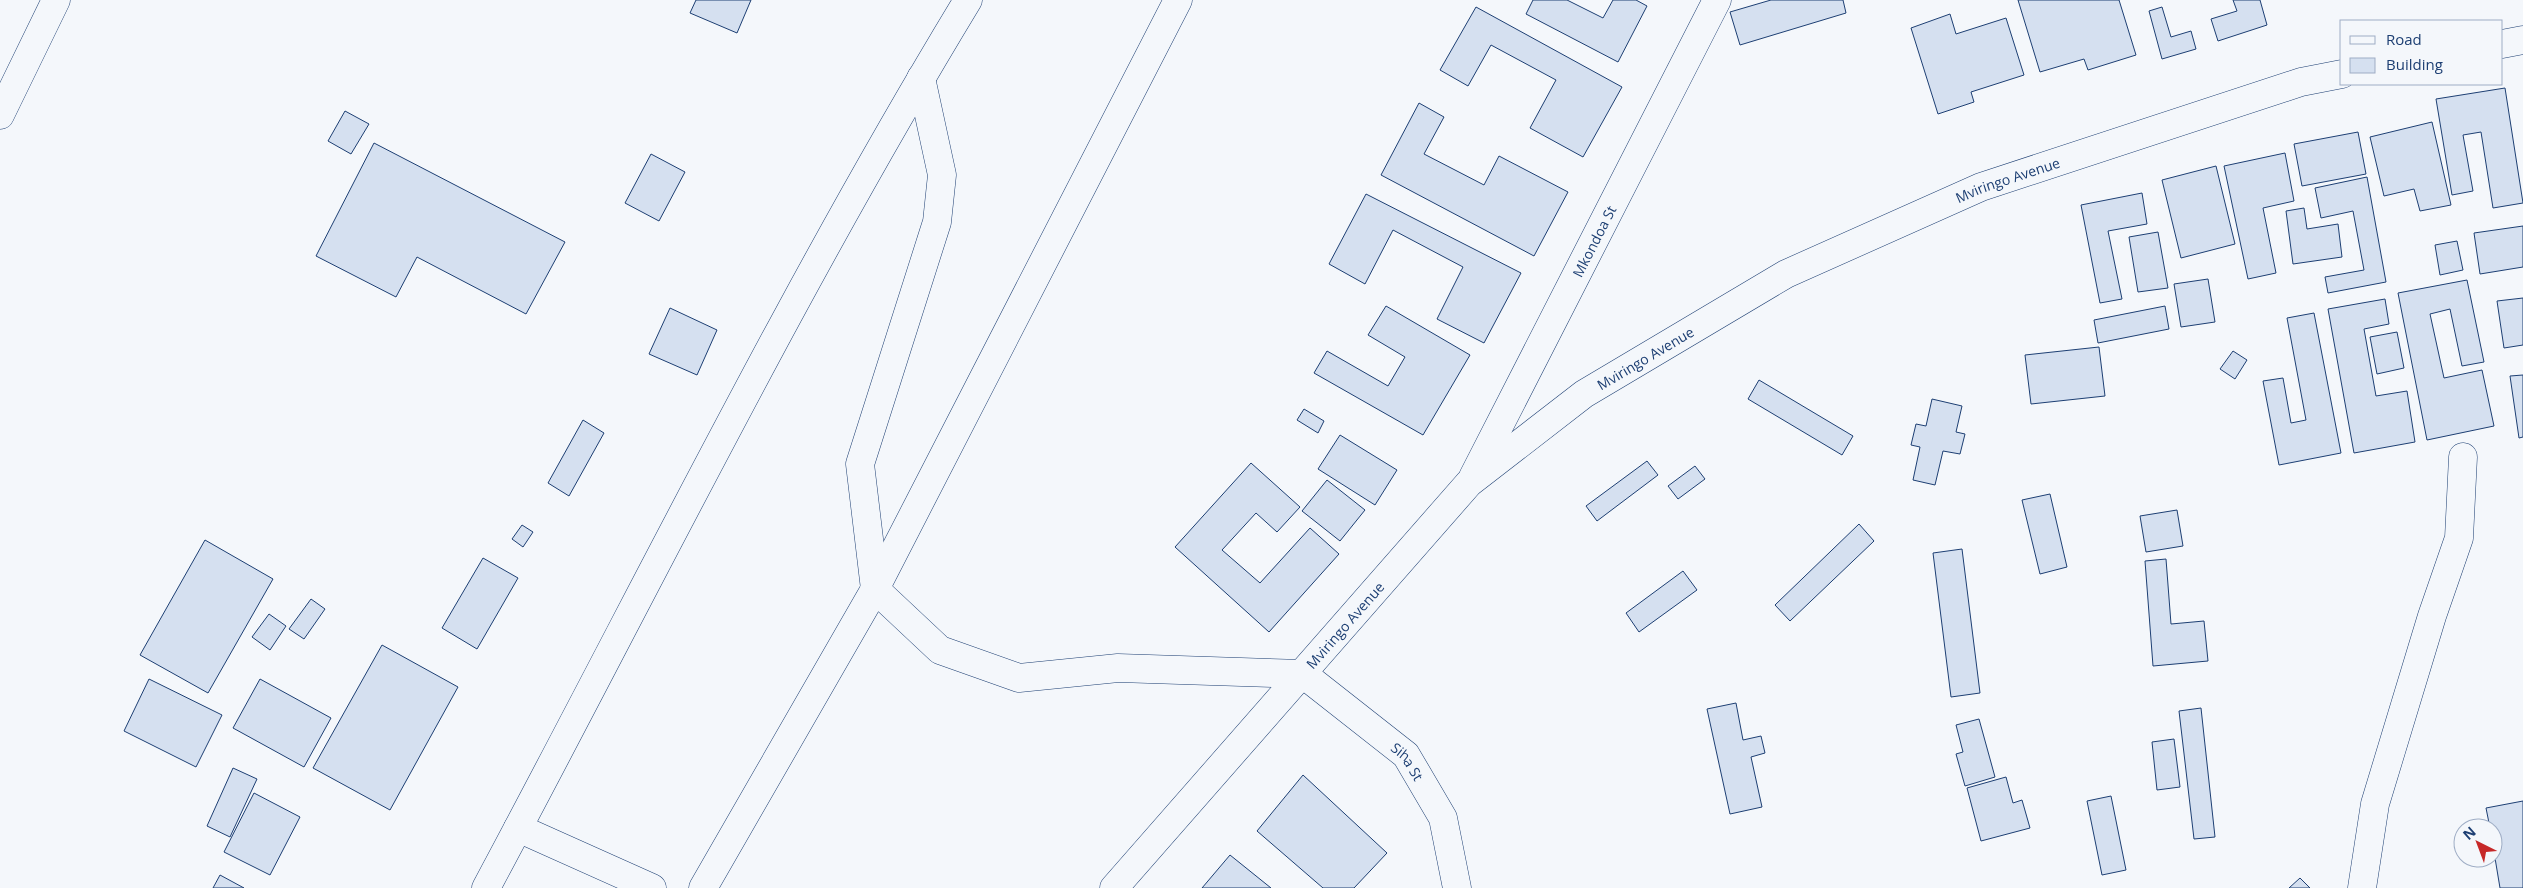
<svg xmlns="http://www.w3.org/2000/svg" width="2523" height="888" viewBox="0 0 2523 888" font-family="'Open Sans',sans-serif">
<style>
.building{fill:#d5e0f0;stroke:#1d3f73}
.lines{fill:none;stroke-linecap:round;stroke-linejoin:round}
.minor-casing{stroke:#1d3f73;stroke-width:29}
.highway-casing{stroke:#1d3f73;stroke-width:29}
.minor{stroke:#f4f7fb;stroke-width:28}
.highway{stroke:#f4f7fb;stroke-width:28}
.labels{text-anchor:middle;dominant-baseline:central;stroke-width:4;stroke-linejoin:round;paint-order:stroke}
.street-label{font-size:14px;fill:#1d3f73;stroke:#f4f7fb}
</style>
<rect width="100%" height="100%" fill="#f4f7fb"/>
<!-- building -->
<path class="building" d="M696,0h55l-14,33 -47,-20z
M1533,0h34l36,18 10,-18h23l11,6 -29,56 -92,-48z
M1771,0h72l3,13 -106,32 -10,-33z
M2018,0h101l17,55 -48,15 -4,-11 -44,13z
M2233,0h27l7,25 -49,16 -7,-22 26,-8z
M1476,7l146,80 -39,70 -53,-29 26,-48 -65,-35 -23,41 -28,-16z
M2162,7l9,30 20,-6 5,18 -34,10 -13,-48z
M1950,14l6,20 50,-16 18,57 -53,17 3,10 -36,12 -27,-86z
M2505,88l18,115 -30,5 -12,-76 -18,3 10,56 -21,4 -16,-96z
M1419,103l25,14 -20,37 60,31 15,-29 69,36 -34,64 -153,-81z
M345,111l24,13 -18,30 -23,-13z
M2432,122l19,83 -31,6 -6,-22 -30,7 -14,-59z
M2358,132l8,42 -64,12 -8,-42z
M374,143l191,99 -39,72 -109,-57 -21,40 -80,-41z
M2285,153l9,48 -31,7 13,65 -28,6 -24,-113z
M651,154l34,18 -26,49 -34,-18z
M2216,166l19,78 -54,14 -19,-78z
M2367,177l19,105 -58,11 -3,-16 39,-7 -11,-59 -32,7 -6,-30z
M2142,193l5,31 -39,7 14,68 -22,4 -19,-98z
M1366,194l155,79 -37,70 -47,-24 26,-52 -70,-37 -28,54 -36,-20z
M2304,208l3,21 31,-5 4,33 -49,7 -7,-53z
M2523,226v41l-43,7 -6,-41z
M2158,232l10,56 -30,4 -9,-55z
M2457,241l6,29 -23,5 -5,-30z
M2208,279l7,43 -34,5 -7,-43z
M2467,280l17,82 -22,4 -12,-57 -20,5 14,64 38,-8 12,56 -67,14 -29,-147z
M2523,298v47l-19,3 -7,-47z
M2385,299l4,25 -25,5 12,67 31,-5 8,51 -61,11 -26,-144z
M1386,306l84,49 -47,80 -109,-62 13,-22 61,35 17,-29 -37,-22z
M2165,306l4,23 -71,14 -4,-23z
M670,308l47,22 -20,45 -48,-21z
M2314,313l27,140 -62,12 -16,-84 20,-3 8,45 15,-3 -19,-102z
M2397,332l7,36 -27,6 -7,-37z
M2099,347l6,49 -74,8 -6,-49z
M2233,351l14,9 -12,19 -15,-10z
M2523,375v62l-4,1 -9,-62z
M1759,380l94,56 -11,19 -94,-56z
M1932,399l30,7 -6,26 9,2 -5,20 -17,-3 -8,34 -22,-5 7,-33 -9,-2 5,-21 10,2z
M1304,409l20,12 -6,12 -21,-13z
M583,420l21,13 -35,63 -21,-13z
M1340,435l57,35 -22,35 -57,-36z
M1647,461l11,14 -61,46 -11,-15z
M1251,463l49,44 -23,25 -21,-19 -34,37 38,33 50,-55 29,26 -70,78 -94,-85z
M1695,466l10,13 -27,20 -10,-13z
M1327,480l38,30 -25,31 -38,-30z
M2050,494l17,73 -27,7 -18,-74z
M2177,510l6,36 -37,6 -6,-36z
M1859,524l15,17 -84,80 -15,-16z
M522,525l11,7 -10,15 -11,-8z
M205,540l68,39 -65,114 -68,-38z
M1962,549l18,144 -29,4 -18,-144z
M483,558l35,20 -41,71 -35,-21z
M2166,559l5,65 33,-3 4,40 -55,5 -8,-105z
M1683,571l14,19 -58,42 -13,-19z
M311,599l14,10 -21,30 -15,-10z
M269,614l17,12 -16,24 -18,-13z
M382,645l76,42 -68,123 -77,-42z
M149,679l73,36 -26,52 -72,-36z
M260,679l71,39 -27,49 -71,-39z
M1736,703l7,37 18,-4 4,17 -14,4 11,50 -32,7 -23,-105z
M2201,708l14,129 -21,2 -15,-128z
M1979,719l16,58 -30,9 -9,-32 7,-2 -7,-27z
M2174,739l6,48 -23,3 -5,-48z
M233,768l24,11 -27,58 -23,-11z
M1303,775l84,78 -33,35h-31l-66,-57z
M2006,777l7,26 9,-3 8,28 -49,13 -14,-53z
M254,793l46,24 -30,58 -46,-23z
M2111,796l15,74 -24,5 -15,-74z
M2523,801v87h-23l-7,-42v-18h-3l-4,-20z
M1230,855l41,33h-69z
M220,875l24,13h-31z
M2300,878l10,10h-21z"/>
<g class="lines">
<!-- minor casing -->
<g class="minor-casing">
<g id="minor">
<path d="M2502,44l21,-4"/>
<path id="s1" d="M921,78l21,97 -5,47 -77,242 15,125 65,61 79,28 99,-10 185,6 103,81 37,63 14,70"/>
<path d="M0,115l56,-115"/>
<path id="s2" d="M1473,477l244,-477"/>
<path d="M518,828l134,60"/>
<path d="M486,888c159,-297 307,-600 482,-888"/>
<path id="s3" d="M1114,888l355,-405 115,-89 202,-120 195,-87 320,-105 41,-8"/>
<path d="M2362,888l13,-84 57,-188 27,-78 4,-81"/>
</g>
</g>
<!-- highway casing -->
<g class="highway-casing">
<path id="highway" d="M703,888l172,-299 303,-589"/>
</g>
<!-- minor -->
<use href="#minor" class="minor"/>
<!-- highway -->
<use href="#highway" class="highway"/>
</g>
<g class="labels">
<!-- street labels -->
<g class="street-label">
<text stroke="none"><textPath href="#s3" startOffset="1160">Mviringo Avenue</textPath></text>
<text stroke="none"><textPath href="#s2" startOffset="265">Mkondoa St</textPath></text>
<text stroke="none"><textPath href="#s3" startOffset="755">Mviringo Avenue</textPath></text>
<text stroke="none"><textPath href="#s3" startOffset="350">Mviringo Avenue</textPath></text>
<text stroke="none"><textPath href="#s1" startOffset="1121">Siha St</textPath></text>
</g>
</g>
<!-- legend -->
<rect x="2340" y="20" width="162" height="65" fill="#f4f7fb" stroke="#9eadc5"/>
<rect x="2350" y="36" width="25" height="8" fill="#f4f7fb" stroke="#9eadc5"/>
<text x="2386" y="45" font-size="15" fill="#1d3f73">Road</text>
<rect x="2350" y="58" width="25" height="15" fill="#d5e0f0" stroke="#9eadc5"/>
<text x="2386" y="70" font-size="15" fill="#1d3f73">Building</text>
<!-- north arrow -->
<g transform="translate(2478 843) rotate(318)"><circle r="24" fill="#f4f7fb" stroke="#9eadc5"/>
<path d="M0-4L9 19L0 12L-9 19Z" fill="#c62828"/>
<text y="-8" font-size="14" font-weight="bold" text-anchor="middle" fill="#1d3f73">N</text>
</g>
</svg>
